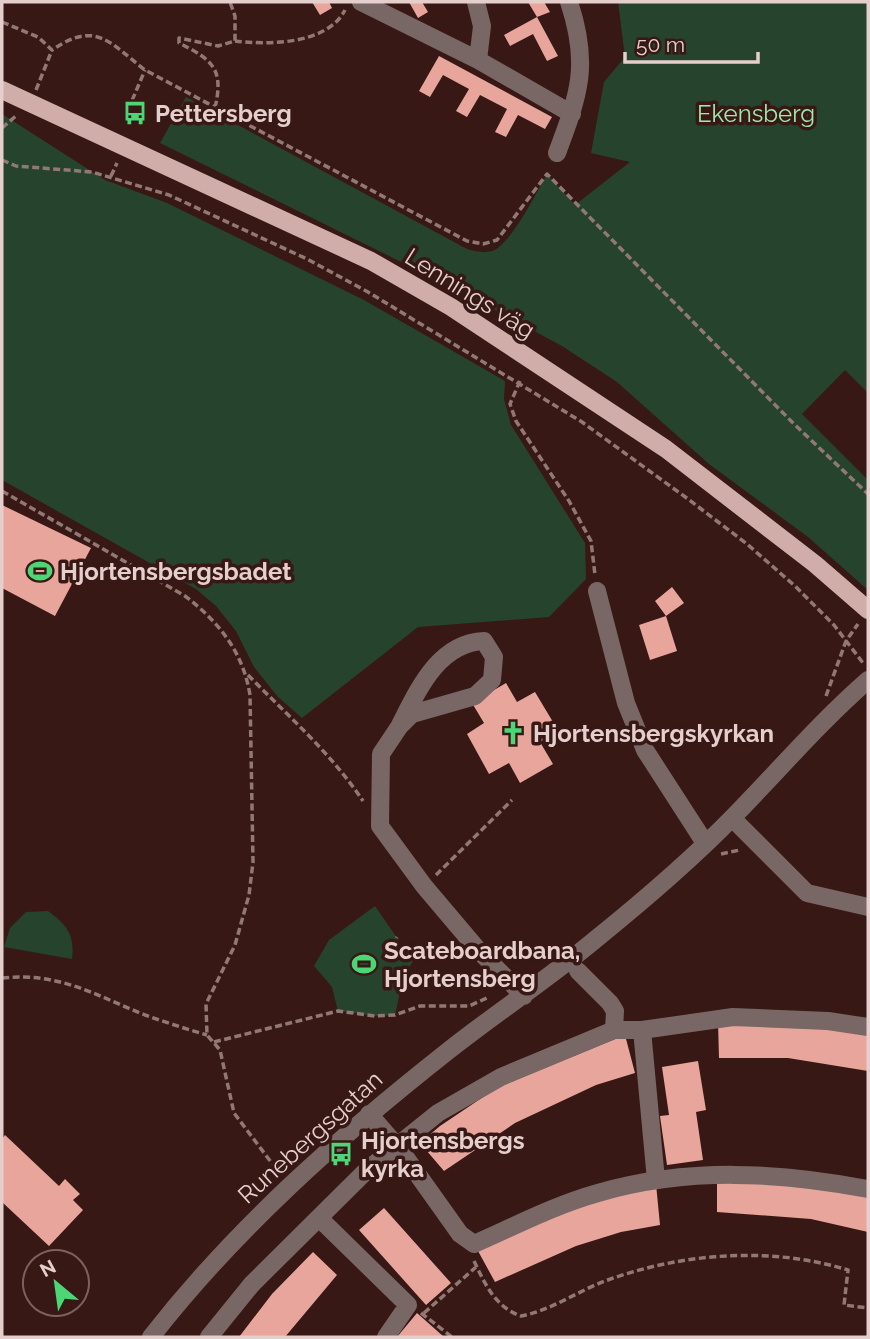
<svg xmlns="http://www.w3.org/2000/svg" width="870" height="1339" viewBox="0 0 870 1339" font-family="Raleway,sans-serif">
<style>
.green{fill:#26442d}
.building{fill:#e8a59c}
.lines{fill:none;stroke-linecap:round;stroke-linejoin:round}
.path{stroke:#927875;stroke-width:3.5;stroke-dasharray:7 3.5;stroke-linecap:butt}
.minor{stroke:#786765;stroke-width:18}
.major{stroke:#d0ada8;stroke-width:18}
.labels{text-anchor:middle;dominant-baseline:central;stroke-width:7;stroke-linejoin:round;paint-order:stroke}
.poi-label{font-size:24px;font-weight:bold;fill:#e5cfcc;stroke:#371815;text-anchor:start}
.park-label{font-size:24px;fill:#9fe9ae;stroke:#371815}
.street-label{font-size:24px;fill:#e5cfcc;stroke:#371815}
</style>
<rect width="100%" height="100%" fill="#371815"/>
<!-- green -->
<path class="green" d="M618,2h250v391l-23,-23 -43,44 66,66v110l-60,-53 -99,-73 -92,-82 -55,-36 -102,-55 -300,-148 26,-46 281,152c11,3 23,6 32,-2 17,-14 37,-53 48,-73l28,31 55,-43 -39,-9 13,-71 21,-25z
M2,114l103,66 62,23 197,97 141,81 -1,18 7,26 74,118 1,36 -37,38 -131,10 -116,91 -24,-21 -24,-30 -18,-36 -20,-25 -20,-17 -194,-109z
M375,906l38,55 -10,17 -8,37 -20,1 -37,-5 -6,-24 -18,-21 15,-26z
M48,911c19,14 27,24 24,48l-68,-12 6,-19 16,-16z"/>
<!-- building -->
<path class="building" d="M312,2h17l3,6 -12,7z
M409,2h13l6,10 -10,6z
M528,2h16l6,10 -13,5z
M537,17l21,39 -11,5 -14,-27 -23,12 -6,-11z
M439,56l113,61 -7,12 -27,-14 -12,22 -11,-5 12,-23 -27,-14 -13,22 -11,-6 13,-22 -26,-14 -13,22 -11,-6z
M2,505l89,43 -36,68 -53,-28z
M672,587l12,16 -18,13 -11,-15z
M666,616l11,35 -27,9 -11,-35z
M506,683l11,19 18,-10 24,40 -19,10 13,22 -33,19 -11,-20 -20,11 -22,-40 17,-11 -12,-20z
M748,1021l120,13v37l-80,-13h-69l-1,-36z
M625,1035l10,38 -39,12 -81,38 -71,48 -24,-28 20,-17 58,-39z
M698,1061l8,49 -10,2 7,48 -36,5 -7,-49 9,-1 -7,-48z
M5,1135l54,51 6,-7 15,15 -7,6 10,10 -34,36 -47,-44v-63z
M717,1175l151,17v40l-57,-13 -94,-7z
M656,1184l4,41 -39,7 -45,14 -81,36 -17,-31 100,-47z
M384,1208l67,75 -25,22 -67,-75z
M313,1252l24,23 -52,62h-46l33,-43z
M417,1313l27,24h-47z"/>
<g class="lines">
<!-- path -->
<path class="path" d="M2,22l36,15 14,13c44,-30 57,-8 93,20l322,171 16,3 14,-4 50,-66 247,250 74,70
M235,41c33,4 92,4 110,-31
M36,90l16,-40
M215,108c9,-39 -2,-48 -36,-65v-5l39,8 17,-5v-25l-5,-14
M128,110l17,-40
M2,128l15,-13
M2,160l14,6 76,6 77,23 138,64 61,33 214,130 106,77 59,45 48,42 39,39 29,38
M111,176l6,-13
M520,381l-10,23 6,17 53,80 22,40 4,34
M2,491l183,105c34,26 58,56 65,99l3,167 -4,33 -14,50 -29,59 1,31 13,15 14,63 46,61
M248,675c40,41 83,78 115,126
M826,696l20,-55 12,-17
M721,854l19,-4
M436,875l76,-75
M386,956l11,-19
M2,978c57,-6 93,17 143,37 20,7 41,14 62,20
M214,1042l124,-31 37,5 20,-1 25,-9h49l18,-8
M474,1261c11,23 21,46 47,55 29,-5 57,-25 84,-35 76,-28 165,-35 243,-11l-4,35 24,3
M421,1313l31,24
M424,1313l52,-46"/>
<!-- minor -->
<path class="minor" d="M361,2l117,58 94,54
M476,2l6,24 -4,34
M557,153c22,-59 33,-88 12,-151
M597,591l29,112 19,47 60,93
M399,727c19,-37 39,-84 85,-86l10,16 -2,23 -17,16 -63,18 -13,13 -18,27 -1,72 44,60 55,65 45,45
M732,818l75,75 61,14
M578,971l32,32 5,8 -1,19
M642,1030l14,150
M369,1114l32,37 59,83 14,10c41,-18 81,-39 124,-51 90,-26 180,-21 270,-4
M319,1218l89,87 -22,32
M151,1337c85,-109 188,-200 297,-286 48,-38 100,-72 148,-112 47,-38 95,-79 138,-123 45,-46 86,-94 134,-136
M209,1337l43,-53 115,-114 71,-57 63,-36 113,-47h28l91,-13 95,4 40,6"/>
<!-- major -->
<path class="major" d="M2,90l369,171 80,46 215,142 149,115 53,46"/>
</g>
<!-- icons -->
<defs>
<g id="bus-bare" transform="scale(1.89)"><path d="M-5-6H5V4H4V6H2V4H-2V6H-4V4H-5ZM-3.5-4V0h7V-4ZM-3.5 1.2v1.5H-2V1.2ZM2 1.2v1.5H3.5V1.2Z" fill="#4cd676" stroke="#371815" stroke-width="2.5" paint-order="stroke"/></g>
<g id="stadium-bare" transform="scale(1.89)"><path d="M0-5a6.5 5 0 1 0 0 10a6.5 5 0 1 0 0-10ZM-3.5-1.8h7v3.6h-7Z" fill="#4cd676" stroke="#371815" stroke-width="2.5" paint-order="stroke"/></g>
<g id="church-bare" transform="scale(1.89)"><path d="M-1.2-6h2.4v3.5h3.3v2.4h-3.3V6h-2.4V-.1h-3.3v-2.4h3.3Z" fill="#4cd676" stroke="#371815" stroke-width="2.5" paint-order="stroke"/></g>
</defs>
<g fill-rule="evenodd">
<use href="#bus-bare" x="135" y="113"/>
<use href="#stadium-bare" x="40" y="571"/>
<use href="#church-bare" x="513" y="733"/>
<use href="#stadium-bare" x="364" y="964"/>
<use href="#bus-bare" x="341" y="1154"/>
</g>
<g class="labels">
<!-- poi labels -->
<g class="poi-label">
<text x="155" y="113">Pettersberg</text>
<text x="60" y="571">Hjortensbergsbadet</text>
<text x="533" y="733">Hjortensbergskyrkan</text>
<text x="384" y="950">Scateboardbana,<tspan x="384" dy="28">Hjortensberg</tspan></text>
<text x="361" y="1140">Hjortensbergs<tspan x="361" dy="28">kyrka</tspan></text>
</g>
<!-- park labels -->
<g class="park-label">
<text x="756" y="113">Ekensberg</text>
</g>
<!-- street labels -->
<g class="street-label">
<text transform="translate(470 293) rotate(32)">Lennings väg</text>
<text transform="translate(310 1137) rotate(-42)">Runebergsgatan</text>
</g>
</g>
<!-- border -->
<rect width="870" height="1339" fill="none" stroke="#e5cfcc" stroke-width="7"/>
<!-- north arrow -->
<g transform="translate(56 1283) rotate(331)"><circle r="33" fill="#371815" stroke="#7d615e" stroke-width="2"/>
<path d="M0-5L12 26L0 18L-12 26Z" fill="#4cd676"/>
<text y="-10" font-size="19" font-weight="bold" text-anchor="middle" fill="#e5cfcc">N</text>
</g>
<!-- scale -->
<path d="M625 52v10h133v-10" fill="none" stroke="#e5cfcc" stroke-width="3.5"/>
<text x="636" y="52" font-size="21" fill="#e5cfcc" stroke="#371815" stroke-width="5" paint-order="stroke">50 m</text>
</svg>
